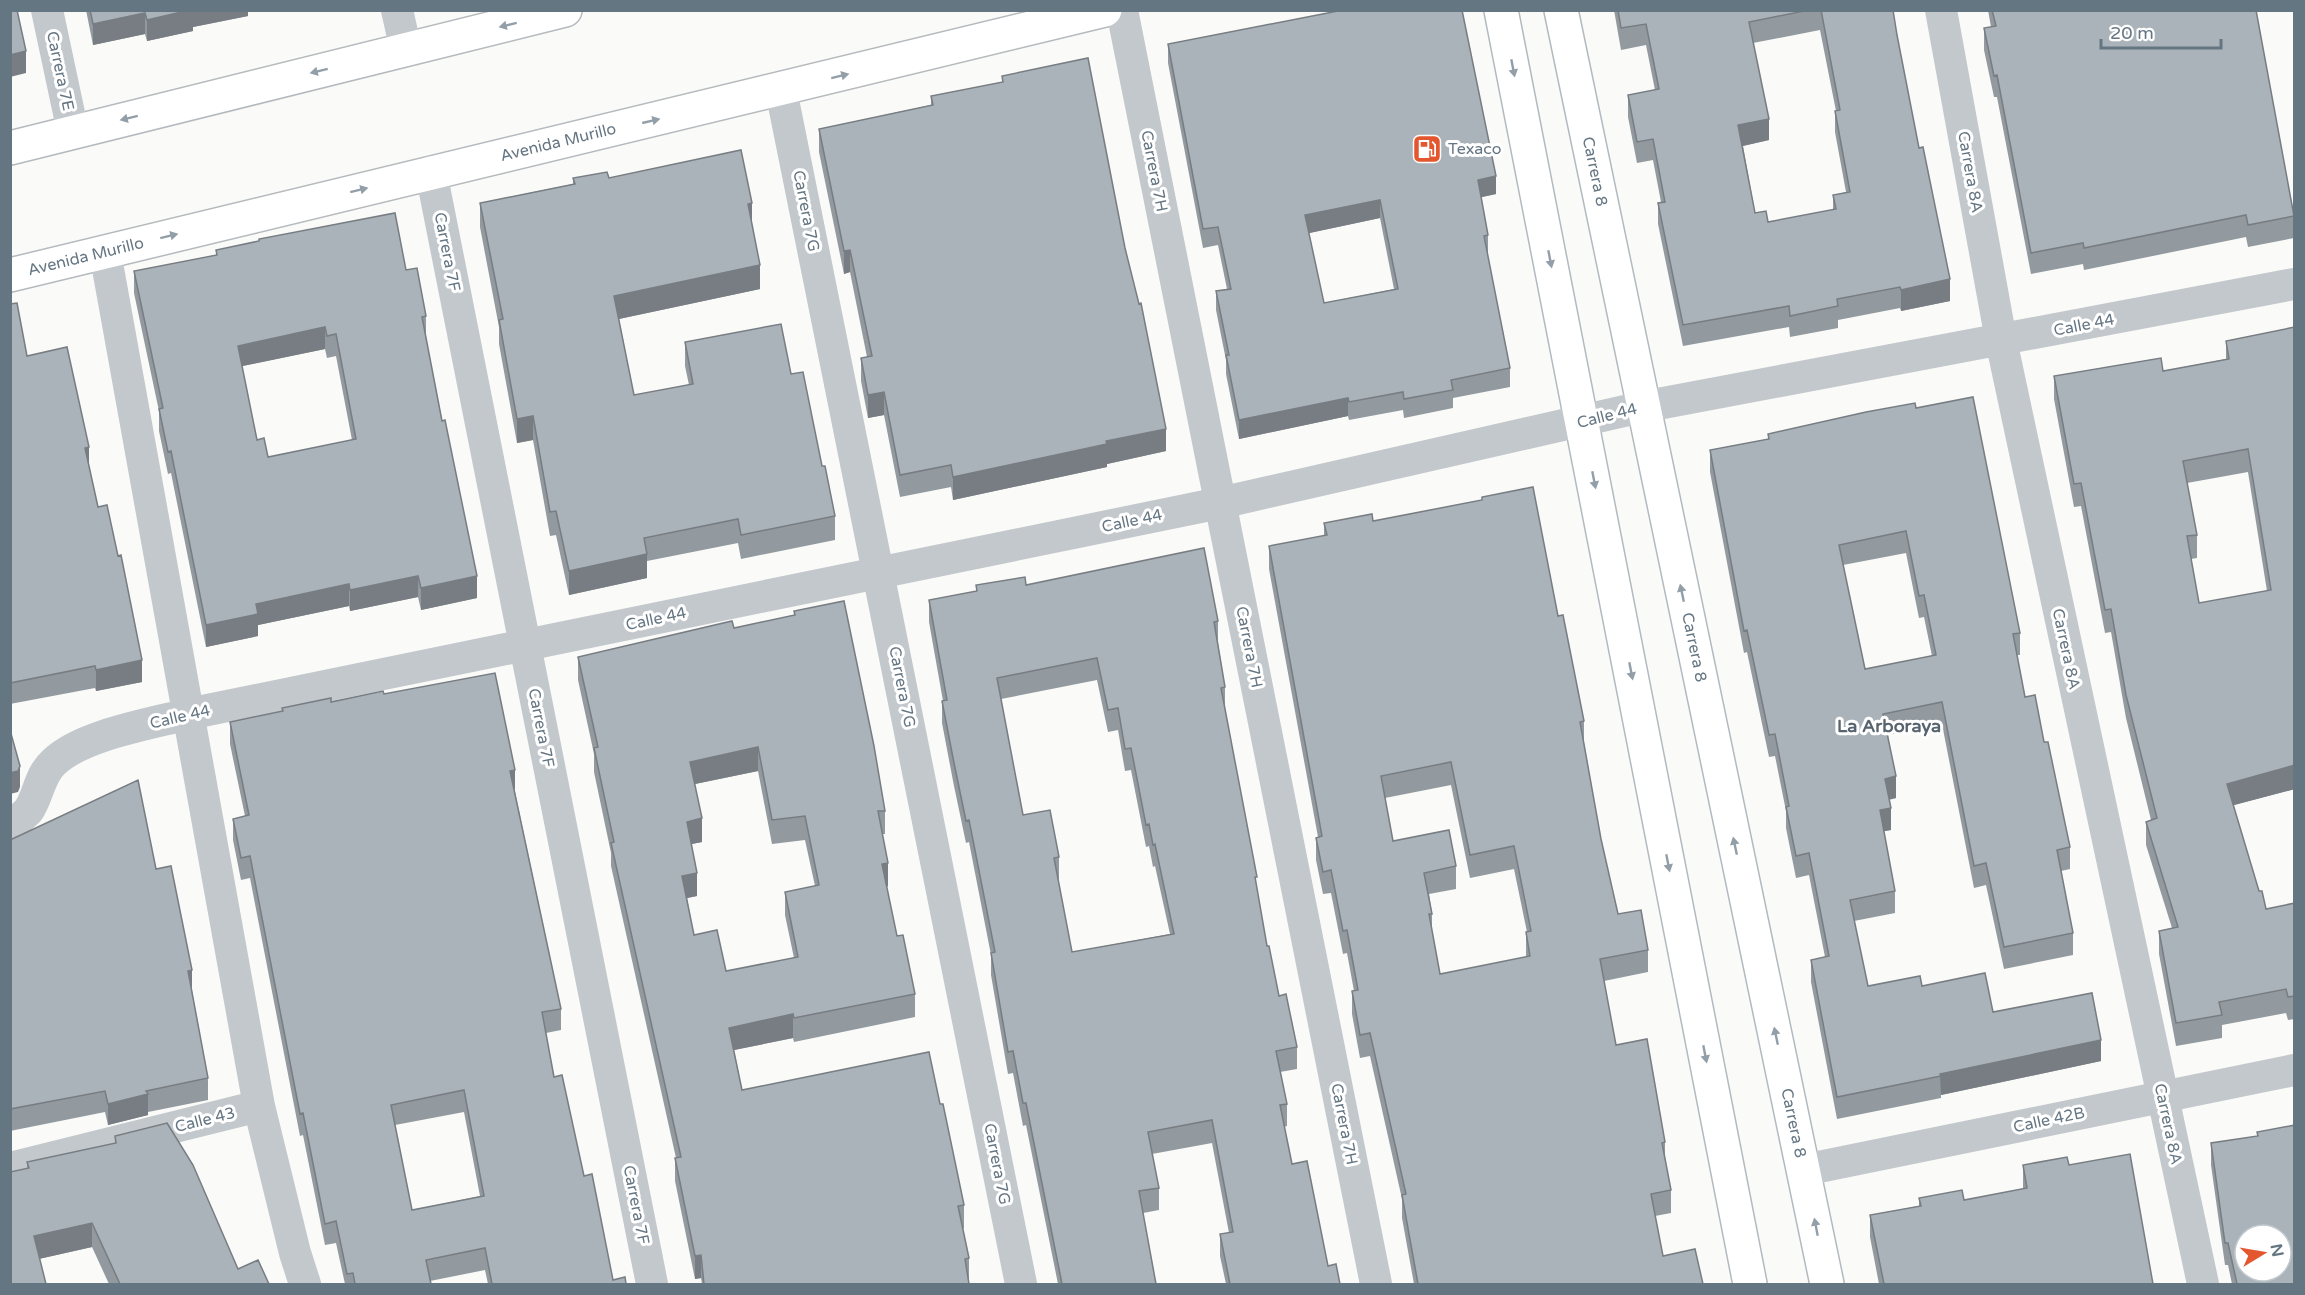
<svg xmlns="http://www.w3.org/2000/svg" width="2305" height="1295" viewBox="0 0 2305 1295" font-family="'Varela Round',sans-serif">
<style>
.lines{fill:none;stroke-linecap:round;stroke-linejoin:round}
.secondary-casing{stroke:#b3babf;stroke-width:36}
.primary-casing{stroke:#b5babe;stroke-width:36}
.street{stroke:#c3c8cc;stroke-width:32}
.secondary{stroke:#fff;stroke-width:33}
.primary{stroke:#fff;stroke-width:33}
.wall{fill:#929a9f;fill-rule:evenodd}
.shaded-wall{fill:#777d82}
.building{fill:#aab3b9;stroke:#777d82;stroke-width:1.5;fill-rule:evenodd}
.oneway{fill:#939fa8}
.labels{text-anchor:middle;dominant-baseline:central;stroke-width:6;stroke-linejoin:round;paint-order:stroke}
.street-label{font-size:16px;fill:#657683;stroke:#fff}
.poi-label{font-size:16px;fill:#657683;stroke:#fff;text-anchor:start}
.neighbourhood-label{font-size:18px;font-weight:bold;fill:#57646e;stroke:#fff}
</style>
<rect width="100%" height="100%" fill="#fafaf8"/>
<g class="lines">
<!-- secondary casing -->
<g class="secondary-casing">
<g id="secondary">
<path d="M1501,10l249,1274"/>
<path id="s1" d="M1561,10l266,1274"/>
</g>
</g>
<!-- primary casing -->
<g class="primary-casing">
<g id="primary">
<path d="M10,148l555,-138"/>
<path id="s2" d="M10,275l1095,-265"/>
</g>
</g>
<!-- street -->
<path class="street" d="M47,10l26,122
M397,10l9,40
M1122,10l254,1274
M1941,10l60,330 202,944
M781,90l240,1194
M431,172l221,1112
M105,252l154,854 36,147 10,31
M10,826c6,-4 13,-10 18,-15 10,-13 11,-36 26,-49 28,-27 96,-38 134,-48l1032,-211 422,-96 652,-123
M10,1168l249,-62
M1804,1170l490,-100"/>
<!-- secondary -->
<use href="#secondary" class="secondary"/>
<!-- primary -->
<use href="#primary" class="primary"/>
</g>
<!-- wall -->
<path class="wall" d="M86,10h163l-1,1v5l-55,11v4l-46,10 -2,-7 -52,11z
M1339,10h123l34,184 -15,3 7,38v19h-1l23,114v19l-57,11v10l-49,10 -1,-8 -54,10 -1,-4 -109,23 -13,-65v-14l-10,-50v-19l11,-2 -9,-44 -15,3 -35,-185v-19l171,-33zM1380,218l14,71 -70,14 -15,-70z
M1614,10h279l4,25 22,113 31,153 -49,10 -1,-3 -62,12v8l-48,9 -1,-10 -106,19 -25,-122v-21l3,-1 -8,-42 -16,3 -9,-46v-22l27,-5 -9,-45 -25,5zM1820,30l16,81h-1v21l11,60 -13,3v15l-65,12 -13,-9 -12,-67 26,-6 -16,-97z
M1988,10h268l38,206v22l-46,9 -2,-10 -162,33 -1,-6 -52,10 -34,-177h-3l-10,-47v-22l7,-1z
M1002,76l164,375 -59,13v3l-154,33 -2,-13 -51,10 -16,-82 -16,3 -7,-37v-23l6,-1 -17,-85 -6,2 -25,-122v-23l112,-24v-9l71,-14z
M573,178h36l143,46 8,65 -141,30 15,76 55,-10 -4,-19v-24l106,32 31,92 13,50v24l-94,19 -3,-16 -91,18v17l-78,17 -13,-60 -6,1 -17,-96 -16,3 -18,-99v-17l-19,-100v-24l93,-19z
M216,250l190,20 20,46v22l51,260 -56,12 -3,-13 -68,14 -1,-5 -91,19v11l-52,11 -35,-174 -3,1 -9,-43v-20l-25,-118v-22l82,-16zM325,349l2,9 9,-2 16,84 -84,17 -11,-17 -15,-74z
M10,304l17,52 62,110 9,41 44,175 -46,9 -1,-3 -85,16z
M2295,327v462l-62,16 26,86 7,18 29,-6v116l-7,1 -2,-7 -64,12v13l-46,8 -17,-92v-23l13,-3 -26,-83v-23l5,-2 -25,-102 -15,-86 -6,1 -24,-127 -7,1 -20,-108v-23l109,-5 63,-12v-18zM2248,472l19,119 -68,12 -8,-44 6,-1v-23l-10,-52z
M1916,408l104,225v22h-3l8,42 19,45 26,105v22l-9,2 12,62v22l-69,14 -18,-84 -12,3 -32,-164 -54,11 8,63 -7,2 2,30 -7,1 11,60v22l-41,8 14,65h54l71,26 108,49 -160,34v3l-104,21 -26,-137v-22l14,-3 -16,-82 -13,3 -10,-50v-17l-11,-55 -6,1 -22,-105 -3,1 -34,-181v-22l58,-11v-5zM1906,553l13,65 5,-1 8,39 -67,13 -22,-104z
M1482,497l76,119 26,105v22l17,96 17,75 30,36v22l-44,9 12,64 49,97v17l6,31v23l-16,3 8,40 40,28h-289l-12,-66v-19l-32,-143 -10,2 -8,-44v-23h2l-7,-38 -4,1 -12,-61 -8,1 -7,-34v-22l2,-1 -49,-268v-23l55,-10v-13l49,-2 109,-20zM1451,785l19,93 44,-9 13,63h-1v25l-86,17 -8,-40v-20l-3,-20 27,-5v-23l-63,-25 -8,-43z
M976,585h50l192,36v22l7,44v21l42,238 12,50 18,51v22l-17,3 7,32v22l-3,1 8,37 36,102 12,18h-114l-6,-28v-22l9,-1 -17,-90 -60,11 7,34v22l-16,3 13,71h-98l-32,-159 -3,1 -10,-53 -5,1 -17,-99v-20l-22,-113 -3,1 -12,-57 -12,-63v-22h1l-14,-79v-22l47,-9zM1097,680l11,52 10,-2 7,41 6,-1 15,77 3,-1 4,21 2,-1 15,68 -98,18 -14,-73h1v-22l-36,-42 -22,-116z
M794,611l91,200v23h-3l6,52 -2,1 11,49 18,58v23l-121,25 -1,-4 -59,12 8,40 198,14 24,101v23l-1,1 6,29v26h-267l-1,-6 -6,1 -20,-98v-23h1l-65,-292v-13l-17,-81v-18l-16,-74v-23l156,-29 60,-13zM758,771l14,73 33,-4 10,46 -30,6v23l9,43 -68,13 -32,-36 -7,-37 10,-2 -6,-52 11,-2 -7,-58z
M384,694l131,98 46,217v21l-15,3 8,44 30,99 29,104 13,4h-138l-3,-14 -55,11 1,3h-86l-9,-41 -11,2 -22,-110 -3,1 -50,-258 -9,2 -8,-40v-21l12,-3 -15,-72v-22l52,-11v-3zM464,1112l16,84 -68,14 -17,-85z
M10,840l146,29 36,122 16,87v22l-60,12v3l-40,10 -3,-13 -95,19z
M2257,1132l38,152h-63l-4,-19h-3l-14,-100v-22l46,-7z
M115,1136l123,133 31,15h-160l-17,-37 -53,12 -29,25 17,-115v-7l88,-19z
M2023,1165h46l84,119h-274l-9,-47v-22l49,-9v-8l45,2 59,-11z"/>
<!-- shaded-wall -->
<path class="shaded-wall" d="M190,10h59l-1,1v5l-55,11v4l-46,10v-21z
M145,13v21l-52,11v-21z
M26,51v22l-16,4v-22z
M1769,119v21l-31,7v-22z
M1496,176v18l-18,4v-18z
M1380,200v18l-75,16v-19z
M752,203v24l-4,-23z
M850,250v22l-6,2v-23z
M760,265v24l-146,31v-24z
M1950,279v22l-49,10v-21z
M325,327v22l-87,18v-21z
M884,392v23l-16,3v-23z
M1348,398v18l-109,23v-19z
M533,416v24l-16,3v-24z
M1166,429v22l-59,13v3l-154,33v-23l153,-36z
M89,447v21l-4,-20z
M647,554v24l-78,17v-24z
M418,576v21l-68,14v-21z
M477,576v22l-56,12v-22z
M349,584v22l-91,19v11l-52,11v-22l50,-21z
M142,660v22l-46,9v-21z
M758,747v24l-68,14v-23z
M2295,765v24l-68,18v-23z
M20,766v21l-2,5 -8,2v-21z
M515,770v22l-5,-21z
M1896,776v22l-11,2v-21z
M1891,808v22l-11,2v-22z
M702,818v24l-15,3v-23z
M888,863v23l-6,2v-24z
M697,873v23l-15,3v-23z
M192,970v21l-4,-20z
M793,1014v24l-64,13v-23z
M2101,1040v21l-160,34 -1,-21z
M148,1094v21l-40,10v-21z
M92,1223v24l-58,13v-24z
M701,1255v23l-6,1v-23z"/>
<!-- building -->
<path class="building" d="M10,10h7l9,41 -16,4z
M90,10h100l-43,10 -2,-7 -52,11z
M1343,10h119l34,166 -18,4 10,55 -4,1 26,132 -59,12 2,10 -49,9 -1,-7 -54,10 -1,-4 -109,22 -13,-65h3l-13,-64 15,-2 -13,-62 -15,2 -35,-185zM1380,200l18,89 -74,14 -19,-88z
M1618,10h191l-60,12 20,97 -31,6 17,88 11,-2 2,11 68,-13 -3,-14 17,-3 -15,-81 5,-1 -19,-100h72l4,25 22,113 4,-1 27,132 -49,11 -1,-3 -63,12 1,7 -48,10 -1,-10 -106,19 -25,-122 7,-1 -12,-63 -16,3 -9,-47 31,-6 -13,-65 -25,4z
M1992,10h264l38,206 -46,9 -2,-10 -162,33 -1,-5 -52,10 -34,-178 -3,1 -10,-48 12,-2z
M1088,58l37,190 14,56 2,-1 25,126 -60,12 1,3 -154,33 -2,-12 -51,10 -16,-83 -16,3 -7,-37 11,-2 -22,-106 -6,1 -25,-122 114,-24 -2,-9 72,-14 -1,-6z
M741,150l11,53 -4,1 12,61 -146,31 20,99 59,-11 -8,-42 96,-18 10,50 12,-2 19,94h3l10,50 -94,19 -3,-16 -94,19 3,16 -78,17 -13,-60 -6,1 -17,-96 -16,3 -18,-99 4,-1 -23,-116 95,-19 -2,-6 34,-6 2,6z
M395,213l11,57 11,-2 9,48 -4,1 20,104 3,-1 32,156 -56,12 -3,-12 -68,14 -1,-6 -93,20 2,10 -52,11 -35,-174 -3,1 -9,-43 4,-1 -29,-137 83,-16 -1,-5 43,-9v-2zM325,327l2,9 9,-2 20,105 -88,18 -4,-19 -7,2 -19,-94z
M17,303l10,53 40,-9 22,100 -4,1 13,59 9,-2 11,51 3,-1 21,105 -46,10 -1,-4 -85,17v-379z
M2295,327v438l-68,19 32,107h3l4,18 29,-6v93l-7,1 -2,-8 -67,13 3,13 -46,8 -17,-92 19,-4 -32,-105 11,-4 -31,-123 -15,-86 -6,1 -24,-127 -7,1 -20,-108 107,-18 2,13 66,-12 -3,-18zM2248,449l23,141 -72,13 -12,-67 10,-1 -14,-74z
M1973,397l47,236 -7,1 12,63 10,-2 9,47h4l22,105 -13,3 16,83 -69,14 -18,-84 -12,3 -32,-164 -59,12 13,62 -11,3 6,29 -11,2 15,81 -45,9 18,86 52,-10 2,10 63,-13 8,39 99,-19 9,47 -161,34 1,2 -104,21 -26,-137 18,-4 -20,-103 -13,3 -10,-49 3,-1 -14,-72 -6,1 -22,-105 -3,1 -34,-181 59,-11 -1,-5 98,-22 49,-9 1,5zM1906,531l13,65 5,-1 12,60 -71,14 -26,-124z
M1533,487l25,129 5,-1 21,106 -4,1 21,117 17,75 23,-4 7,40 -48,9 16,86 31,-6 18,103 -3,1 9,47 -20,4 12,62 32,-7 8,35h-285l-16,-89 4,-1 -36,-161 -10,2 -8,-44 6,-1 -11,-60 -4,1 -12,-61 -8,2 -7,-34 6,-2 -53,-290 58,-11 -3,-12 48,-9 1,7 109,-21v-3zM1451,762l19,93 44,-9 17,85 -5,1 4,24 -90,18 -11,-60h3l-8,-41 32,-7 -7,-36 -56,11 -12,-65z
M1204,548l14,73 -4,1 11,65 -4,1 36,189h-2l12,69h2l10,50 7,-2 11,53 -21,4 11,53 -7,1 12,59 15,-3 21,105 8,-2 4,20h-110l-10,-50 13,-2 -21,-112 -64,12 11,56 -20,3 17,93h-94l-36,-181h-3l-10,-52 -5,1 -17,-99 4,-1 -26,-132 -3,1 -12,-58 -12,-62 5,-1 -18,-100 48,-9 -1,-6 49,-8 1,8zM1097,658l11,52 10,-2 7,41 6,-1 15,77 3,-1 4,21 2,-1 19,90 -102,18 -18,-94 5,-1 -9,-47 -27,5 -26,-137z
M844,601l30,145 11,65h-7l10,52 -6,1 15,72 6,-1 12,59 -121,24 -1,-4 -64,14 13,62 187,-38 11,52h3l21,101 -6,1 11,52 -4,1 4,25h-265l-3,-29 -6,1 -20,-98 6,-1 -70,-314 3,-1 -20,-94 4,-1 -20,-90 154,-36 2,7 61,-13 -1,-4zM758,747l14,73 33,-4 14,69 -34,7 13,65 -72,14 -9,-41 -23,5 -12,-59 15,-3 -10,-51 15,-4 -12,-56z
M495,673l20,97 -5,1 51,238 -19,3 12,65 8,-2 22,101 8,-2 21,106 12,-3 1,7h-134l-7,-36 -59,12 5,24h-76l-2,-11 -6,1 -11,-53 -11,3 -22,-111 -3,1 -50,-258 -9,2 -8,-39 16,-4 -19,-93 53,-11 -1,-3 49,-10v4l52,-11 1,3zM464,1090l20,106 -72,14 -21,-105z
M10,730l10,36 -2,5 -8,2z
M138,780l18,89 15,-3 21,104 -4,1 20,107 -62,13 2,3 -40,10 -3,-13 -95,18v-269z
M167,1123l26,42 45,104 20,-9 11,24h-149l-28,-61 -58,13 12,48h-36v-112l19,-4 -2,-6 89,-19 -1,-7z
M2295,1125v159h-58l-9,-41h-3l-14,-100 47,-7 -1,-4zM2245,1235h36v36h-36z
M2130,1154l23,130h-269l-14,-69 51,-9 -2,-8 43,-8 2,10 63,-12 -4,-23 44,-8 2,8z"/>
<!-- one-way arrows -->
<defs><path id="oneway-solid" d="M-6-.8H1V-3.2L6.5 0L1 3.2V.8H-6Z" transform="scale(1.5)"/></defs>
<g class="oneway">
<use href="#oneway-solid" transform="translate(508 25) rotate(166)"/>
<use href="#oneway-solid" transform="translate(1513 68) rotate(79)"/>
<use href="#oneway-solid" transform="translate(319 71) rotate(166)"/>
<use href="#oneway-solid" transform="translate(840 76) rotate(-14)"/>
<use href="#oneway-solid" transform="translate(129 118) rotate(166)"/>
<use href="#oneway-solid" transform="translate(651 121) rotate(-13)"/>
<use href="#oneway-solid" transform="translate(359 190) rotate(-14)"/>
<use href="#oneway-solid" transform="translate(169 236) rotate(-14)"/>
<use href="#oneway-solid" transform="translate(1550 259) rotate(79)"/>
<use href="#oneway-solid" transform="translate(1594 480) rotate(79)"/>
<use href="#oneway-solid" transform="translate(1682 593) rotate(-102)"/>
<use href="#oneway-solid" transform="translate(1631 671) rotate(79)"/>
<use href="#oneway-solid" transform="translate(1735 846) rotate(-102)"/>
<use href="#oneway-solid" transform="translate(1668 863) rotate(79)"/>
<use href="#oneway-solid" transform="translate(1776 1036) rotate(-102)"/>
<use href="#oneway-solid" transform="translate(1705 1054) rotate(79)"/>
<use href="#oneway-solid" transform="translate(1816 1227) rotate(-101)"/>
</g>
<!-- icons -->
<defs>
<g id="fuel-square" transform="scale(1.5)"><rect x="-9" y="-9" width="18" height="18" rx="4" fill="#e4572e" stroke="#fff"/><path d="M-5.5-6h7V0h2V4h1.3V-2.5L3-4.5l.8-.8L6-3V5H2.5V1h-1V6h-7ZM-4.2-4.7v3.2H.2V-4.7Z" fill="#fff"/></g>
</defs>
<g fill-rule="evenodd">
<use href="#fuel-square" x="1427" y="149"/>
</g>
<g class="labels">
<!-- street labels -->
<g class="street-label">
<text transform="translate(60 71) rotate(78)">Carrera 7E</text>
<text stroke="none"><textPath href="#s2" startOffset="564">Avenida Murillo</textPath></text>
<text transform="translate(1154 171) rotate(79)">Carrera 7H</text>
<text stroke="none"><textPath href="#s1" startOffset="165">Carrera 8</textPath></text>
<text transform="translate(1970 172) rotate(80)">Carrera 8A</text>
<text transform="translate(806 211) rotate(79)">Carrera 7G</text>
<text transform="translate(447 252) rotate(79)">Carrera 7F</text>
<text stroke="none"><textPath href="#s2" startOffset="78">Avenida Murillo</textPath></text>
<text transform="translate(2084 325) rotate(-11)">Calle 44</text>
<text transform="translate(1607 416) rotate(-14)">Calle 44</text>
<text transform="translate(1132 521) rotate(-12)">Calle 44</text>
<text transform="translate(656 619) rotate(-12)">Calle 44</text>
<text transform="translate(1249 647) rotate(79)">Carrera 7H</text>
<text stroke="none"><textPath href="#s1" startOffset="651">Carrera 8</textPath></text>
<text transform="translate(2066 649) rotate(78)">Carrera 8A</text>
<text transform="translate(902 687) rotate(79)">Carrera 7G</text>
<text transform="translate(180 717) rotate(-13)">Calle 44</text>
<text transform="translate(541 728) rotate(79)">Carrera 7F</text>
<text transform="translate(205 1120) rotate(-14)">Calle 43</text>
<text transform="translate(2049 1120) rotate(-12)">Calle 42B</text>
<text stroke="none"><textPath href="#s1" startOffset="1137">Carrera 8</textPath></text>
<text transform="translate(1344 1124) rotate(79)">Carrera 7H</text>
<text transform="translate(2168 1124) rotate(78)">Carrera 8A</text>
<text transform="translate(997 1164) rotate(79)">Carrera 7G</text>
<text transform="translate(636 1205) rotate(79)">Carrera 7F</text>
</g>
<!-- poi labels -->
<g class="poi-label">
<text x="1448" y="149">Texaco</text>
</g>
<!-- neighbourhood labels -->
<g class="neighbourhood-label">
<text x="1889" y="726">La Arboraya</text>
</g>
</g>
<!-- border -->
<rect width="2305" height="1295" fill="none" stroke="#657683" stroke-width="24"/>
<!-- north arrow -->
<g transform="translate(2263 1253) rotate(79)"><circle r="28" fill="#ffffff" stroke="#c1c8cd" stroke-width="1.5"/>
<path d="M0-4.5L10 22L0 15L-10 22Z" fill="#e4572e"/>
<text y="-9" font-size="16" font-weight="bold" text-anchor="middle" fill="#657683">N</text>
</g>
<!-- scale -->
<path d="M2101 39v9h120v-9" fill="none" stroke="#657683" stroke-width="3"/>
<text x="2110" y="39" font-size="18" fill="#657683" stroke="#ffffff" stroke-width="4.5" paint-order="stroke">20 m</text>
</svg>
